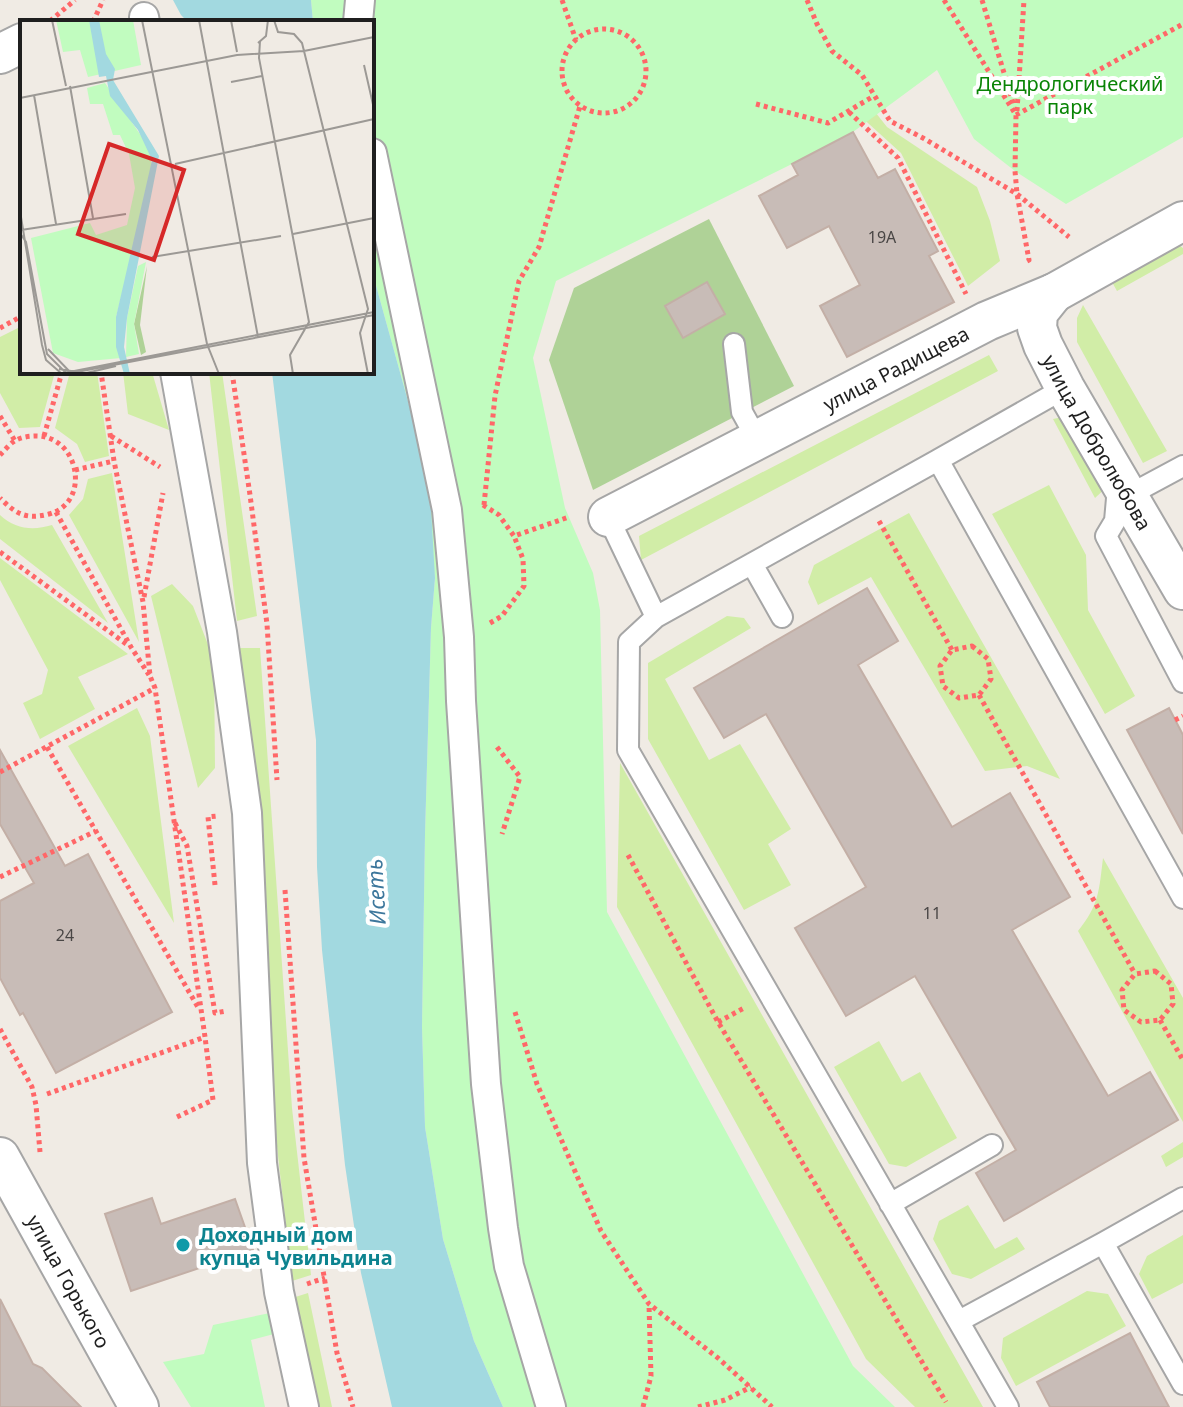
<svg xmlns="http://www.w3.org/2000/svg" width="1183" height="1407" viewBox="0 0 1183 1407" font-family="'Noto Sans',sans-serif">
<style>
.grass{fill:#d1eda7}
.forest{fill:#afd297}
.park{fill:#c1fcbf}
.water{fill:#a2d9e0}
.building{fill:#c8bcb7;stroke:#c3afa6;stroke-width:2}
.lines{fill:none;stroke-linecap:round;stroke-linejoin:round}
.service-casing{stroke:#a6a6a6;stroke-width:24}
.pedestrian-casing{stroke:#a6a6a6;stroke-width:32}
.minor-casing{stroke:#a6a6a6;stroke-width:42}
.path{stroke:#ff6768;stroke-width:5;stroke-dasharray:4 4;stroke-linecap:butt}
.service{stroke:#fff;stroke-width:20}
.pedestrian{stroke:#fff;stroke-width:28}
.minor{stroke:#fff;stroke-width:38}
.culture-dot{fill:#0f9aa8;stroke:#fff;stroke-width:3}
.labels{text-anchor:middle;dominant-baseline:central;stroke-width:8;stroke-linejoin:round;paint-order:stroke}
.number-label{font-size:16px;fill:#494645}
.park-label{font-size:20px;fill:#098405;stroke:#fff}
.street-label{font-size:20px;fill:#1f1f1f;stroke:#fff}
.culture-label{font-size:20px;font-weight:bold;fill:#0d838f;stroke:#fff;text-anchor:start}
.water-label{font-size:22px;font-style:italic;fill:#3d779c;stroke:#fff}
.inset-road{fill:none;stroke:#9c9995;stroke-width:2}
.view{fill:#d62828;fill-opacity:0.15;stroke:#d62828;stroke-width:4}
.inset-edge{fill:none;stroke:#1f1f1f;stroke-width:4}
</style>
<rect width="100%" height="100%" fill="#f0ebe4"/>
<!-- grass -->
<path class="grass" d="M872,108l15,19 90,60 13,34 10,40 -32,25 -67,-133 -43,-39z
M1162,233l21,15v6l-66,37 -14,-25z
M1083,305l84,146 -24,12 -66,-121v-24z
M22,326v46h33l-15,55 -21,1 -19,-35v-56z
M989,355l9,16 -357,189 -2,-24z
M70,372h27l12,84 -24,6 -8,-18 -22,-16z
M123,372h29l17,58 -41,-16z
M209,372h13l35,244 -20,5z
M1072,415l37,70 -14,13 -42,-79z
M112,473l27,169 -70,-127 14,-16 5,-20z
M1049,485l37,70 2,55 47,86 -30,18 -113,-200z
M909,513l151,266 -33,-13 -42,5 -114,-194 -53,28 -10,-23 6,-17z
M0,515c15,14 33,16 52,10l56,98 -108,-84z
M0,558l128,96 -50,23 17,32 -55,30 -17,-36 19,-9 6,-24 -48,-90z
M172,584l21,22 21,54 1,108 -17,20 -47,-192z
M727,616l17,2 7,10 -86,51 44,81 31,-16 51,85 -23,15 23,41 -47,25 -96,-171v-76z
M237,648h23l32,460 19,167 -19,6 -24,-215z
M137,708l13,28 24,187 -106,-177z
M620,763l363,644h-68l-49,-48 -249,-452z
M1103,858l80,140v124l-105,-191c21,-26 21,-40 25,-73z
M879,1041l23,41 18,-10 37,66 -51,29 -17,-3 -55,-97z
M1183,1142v15l-17,10 -5,-11z
M968,1205l27,44 22,-12 8,12 -54,30 -19,-5 -19,-35 6,-18z
M1183,1235v48l-31,16 -13,-25 8,-18z
M1087,1291l21,3 18,32 -110,60 -15,-28 2,-20z
M308,1293l24,114h-19l-30,-106z"/>
<!-- forest -->
<path class="forest" d="M709,219l85,167 -201,104 -44,-130 25,-72z"/>
<!-- park -->
<path class="park" d="M311,0h872v137l-117,67 -51,-33 -41,-32 -37,-69 -84,62 -61,32 -236,117 -23,77 32,150 28,65 7,37 7,302 246,454 42,41h-392l-29,-66 -31,-102 -18,-112 -3,-100 3,-193 6,-206 4,-50 -24,-166 -39,-141v-249h-59z
M270,1313l4,21 -23,6 14,67h-74l-28,-45 41,-8 9,-29z"/>
<!-- water -->
<path class="water" d="M173,0h138l2,22h-125l-7,-7z
M372,271l39,141 20,97 4,69 -4,50 -6,206 -3,193 3,100 18,112 31,102 29,66h-111l-31,-134 -16,-108 -23,-215 -5,-83 -1,-127 -44,-368h100z"/>
<!-- building -->
<path class="building" d="M853,132l25,46 17,-9 43,82 -9,5 25,46 -107,55 -27,-51 40,-21 -31,-59 -42,22 -28,-52 39,-21 -6,-11z
M707,282l18,32 -42,24 -18,-32z
M867,588l31,53 -40,24 94,162 58,-34 60,104 -58,33 96,166 42,-24 28,48 -174,101 -28,-48 40,-23 -101,-174 -69,40 -51,-88 71,-41 -100,-173 -42,24 -30,-50z
M1169,708l14,27v99l-56,-104z
M0,750l65,116 23,-12 84,158 -116,61 -33,-60 -3,2 -20,-37v-77l34,-18 -34,-59z
M152,1198l9,26 74,-25 18,51 -122,41 -26,-77z
M0,1299l33,65 9,4 39,39h-81z
M1130,1333l39,74h-119l-13,-25z"/>
<g class="lines">
<!-- service casing -->
<g class="service-casing">
<path id="service" d="M734,344l8,68 15,27
M1065,388l-127,72 245,438
M1118,487l-3,34 -9,15 77,146
M1129,495l54,-29
M608,517l48,100 -27,25 -1,108 380,657
M752,564l30,53
M656,617l282,-157
M890,1204l102,-59
M1103,1243l80,141
M959,1321l144,-78 80,-45"/>
</g>
<!-- pedestrian casing -->
<g class="pedestrian-casing">
<path id="pedestrian" d="M144,17l1,5
M358,22l2,-22
M372,153l75,357 12,127 2,64 25,383 17,144 6,38 42,141
M175,372l47,260 25,181 15,350 17,129 25,115"/>
</g>
<!-- minor casing -->
<g class="minor-casing">
<g id="minor">
<path d="M0,54l22,-11"/>
<path id="s1" d="M1054,293l-16,20 -1,15 6,17 22,43 118,202"/>
<path id="s2" d="M608,517l379,-196 67,-28 129,-72"/>
<path id="s3" d="M0,1157l139,250"/>
</g>
</g>
<!-- path -->
<path class="path" d="M562,0l14,40
M807,0l10,24 15,27 30,24 28,46 33,17 94,56 52,43
M944,0l72,115 -1,56 2,23 12,66 -4,2
M982,0l32,106
M50,21l25,-21
M93,22l10,-22
M562 71a42 42 0 1 1 84 0a42 42 0 1 1-84 0Z
M756,104l72,19 46,-27
M1017,111l7,-111
M849,112l49,46 68,136
M1016,115l167,-91
M0,328l22,-12
M232,372l18,123 17,129 10,156
M0,416l15,25
M44,436l18,-64
M111,436l49,31
M0,455c4,-4 9,-10 13,-13 7,-5 16,-6 24,-6 43,1 54,67 12,78 -23,6 -33,0 -49,-16
M75,470l39,-9
M483,505l16,10 15,21 55,-19
M484,505l11,-109 24,-115 20,-34 41,-141
M56,512l75,135 18,28
M879,521l73,129
M0,552l129,94
M144,597l19,-104
M490,623l12,-7 22,-30 -1,-27 -9,-23
M972,646l16,13 3,20 -12,16 -20,3 -16,-12 -3,-20 12,-16z
M979,695l156,279
M1175,720l8,-4
M47,747l152,262
M497,747l23,30 -18,57
M0,772l155,-84
M175,823l12,23 28,167 11,-2
M628,855l90,167 228,380
M0,877l96,-46
M215,885l-7,-68 9,-1
M285,890l19,268 33,195 16,54
M1155,971l16,13 2,20 -13,16 -19,2 -17,-12 -2,-20 13,-16z
M515,1012l22,72 64,147 48,73 69,54 54,49
M1160,1020l23,40
M718,1022l28,-15
M0,1029l32,58 4,18 4,47
M47,1094l158,-57 -50,-349 -5,-12 -7,-74 -29,-141 -13,-89
M177,1117l36,-17 -8,-63
M307,1284l18,-6
M643,1407l8,-31 -2,-71
M698,1407l27,-7 26,-13"/>
<!-- service -->
<use href="#service" class="service"/>
<!-- pedestrian -->
<use href="#pedestrian" class="pedestrian"/>
<!-- minor -->
<use href="#minor" class="minor"/>
</g>
<!-- markers -->
<circle class="culture-dot" cx="183" cy="1245" r="8"/>
<g class="labels">
<!-- number labels -->
<g class="number-label">
<text x="882" y="237">19А</text>
<text x="932" y="913">11</text>
<text x="65" y="935">24</text>
</g>
<!-- park labels -->
<g class="park-label">
<text x="1070" y="83">Дендрологический<tspan x="1070" dy="23">парк</tspan></text>
</g>
<!-- street labels -->
<g class="street-label">
<text stroke="none"><textPath href="#s2" startOffset="324">улица Радищева</textPath></text>
<text stroke="none"><textPath href="#s1" startOffset="170">улица Добролюбова</textPath></text>
<text stroke="none"><textPath href="#s3" startOffset="142">улица Горького</textPath></text>
</g>
<!-- culture labels -->
<g class="culture-label">
<text x="199" y="1234">Доходный дом<tspan x="199" dy="23">купца Чувильдина</tspan></text>
</g>
<!-- water labels -->
<g class="water-label">
<text transform="translate(375 892) rotate(-93)">Исеть</text>
</g>
</g>
<!-- overview -->
<g transform="translate(20 20)">
<rect width="354" height="354" fill="#f0ebe4"/>
<path d="M127,246l-7,59 6,27 -5,3 -7,-31z" fill="#afd297"/>
<path d="M36,0h77l8,45 -53,12 -8,-27 -17,2zM85,63l43,63 5,25 -37,146 5,41 -43,4 -25,-9 -22,-115 59,-15 6,12 31,-10 8,-37 -6,-34 -9,-19h-7l-10,-31h-13l-3,-16zM126,242l-12,62 5,30 -13,3 1,-39 11,-52z" fill="#c1fcbf"/>
<path d="M69,0h10l7,34 9,15 -2,11 46,76 -32,162 -3,29 6,27h-6l-8,-27v-30l36,-157 -14,-30 -28,-34 -4,-20 -7,1z" fill="#a2d9e0"/>
<path class="inset-road" d="M32,0l14,66M122,0l65,324 12,30M179,0l59,317M211,0l6,32M254,0l4,12 16,2 8,9 66,266 -8,24 8,41M240,21l-1,17 50,264 -19,33 3,19M238,23l8,-7 2,-16M344,45l10,44M211,62l31,-6M50,66l23,132M14,75l22,129M0,78l217,-43 67,-4 70,-14M155,144l199,-45M0,191l22,134 4,15 16,14M1,210l105,-16M0,213l6,9 21,112 20,20M273,214l81,-16M132,237l129,-21M28,329l23,24M39,349l18,3 297,-57M39,354l315,-62M62,354l34,-8"/>
<path class="view" d="M89,124l75,26 -30,90 -76,-26z"/>
<rect width="354" height="354" class="inset-edge"/>
</g>
</svg>
